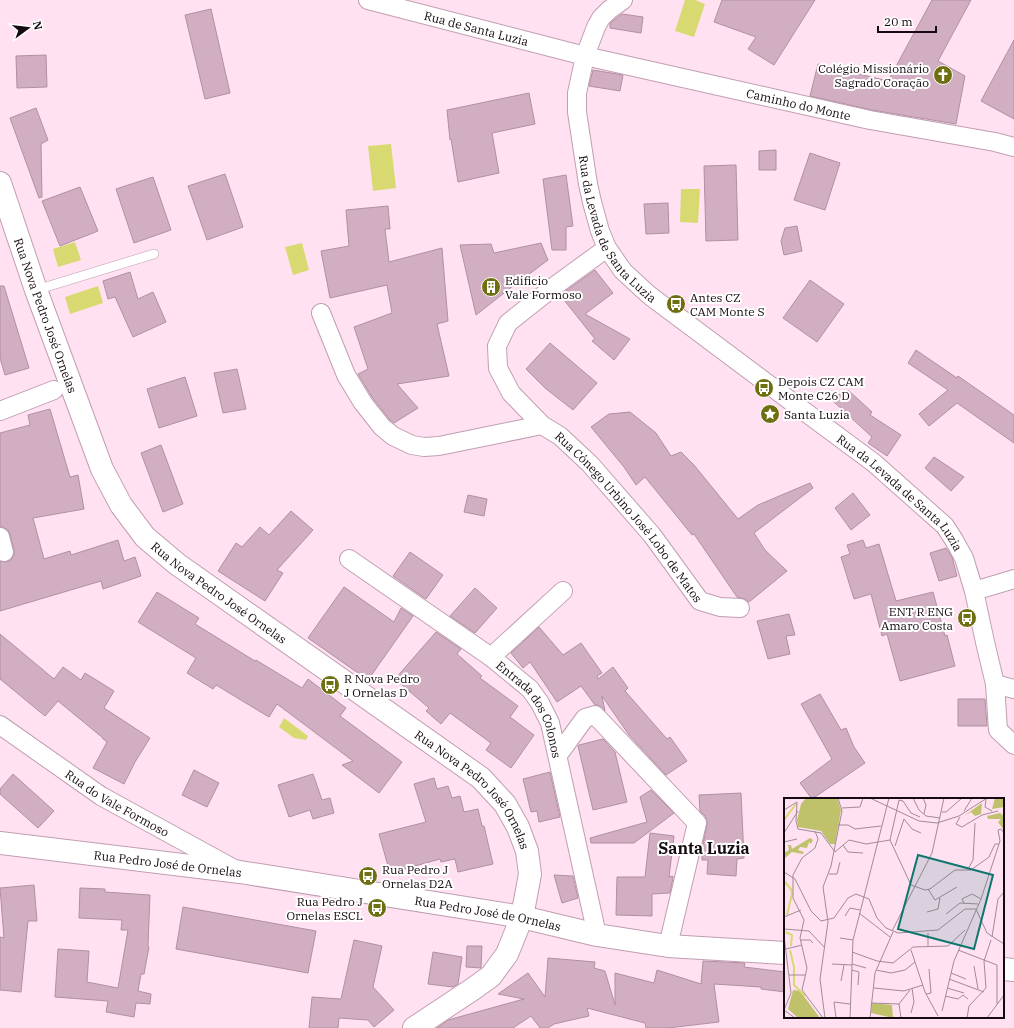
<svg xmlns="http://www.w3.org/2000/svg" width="1014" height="1028" viewBox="0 0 1014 1028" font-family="'IBM Plex Serif',serif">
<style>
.water{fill:#d8da71}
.building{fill:#d1aec2;stroke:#b190a3}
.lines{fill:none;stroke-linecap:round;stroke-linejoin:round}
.service-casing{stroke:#c09eb2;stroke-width:10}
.minor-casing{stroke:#c09eb2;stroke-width:20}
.tertiary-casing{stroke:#c09eb2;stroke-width:24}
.service{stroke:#fff;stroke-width:9}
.minor{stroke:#fff;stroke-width:18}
.tertiary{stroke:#fff;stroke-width:22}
.labels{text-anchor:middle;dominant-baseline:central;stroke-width:4;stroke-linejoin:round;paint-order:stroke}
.street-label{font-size:12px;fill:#150a11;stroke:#fff}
.poi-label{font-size:12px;fill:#150a11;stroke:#fff;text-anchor:start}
.district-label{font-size:16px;font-weight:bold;fill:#150a11;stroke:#fff}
.inset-river{fill:none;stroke:#d8da71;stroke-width:2}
.inset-road{fill:none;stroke:#a18b98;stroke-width:1}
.view{fill:#0f766e;fill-opacity:0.15;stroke:#0f766e;stroke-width:2}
.inset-edge{fill:none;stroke:#150a11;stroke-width:2}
</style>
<rect width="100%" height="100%" fill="#ffe1f2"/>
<!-- water -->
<path class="water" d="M685,0h10l10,4 -11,33 -19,-6z
M391,144l5,44 -23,3 -5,-45z
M681,189h19l-2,34 -18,-1z
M75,242l6,18 -23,7 -5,-18z
M302,243l7,27 -16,5 -8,-28z
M98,286l5,17 -33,11 -5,-17z
M284,718l24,18 -2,4 -12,-2 -15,-11z"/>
<!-- building -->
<path class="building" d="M722,0h93l-41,65 -26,-16 8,-12 -42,-15z
M932,0h39l-33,61 27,15 -9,48 -84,-14 -62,-14 8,-32 70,17z
M211,9l19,84 -25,6 -20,-84z
M622,14l21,3 -2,16 -31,-5v-5z
M1014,40v79l-33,-18z
M46,55l1,32 -30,1 -1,-32z
M593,70l30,5 -3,16 -31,-5z
M529,93l6,31 -43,9 7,40 -41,9 -7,-43 -1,1 -3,-30z
M36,108l12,32 -7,4 1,53 -3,1 -29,-80z
M776,150v20h-17v-19z
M810,153l30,10 -15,47 -31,-10z
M736,165l2,75 -32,1 -2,-75z
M225,174l18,53 -36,13 -19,-54z
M566,175l7,51 -7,1v23h-14l-9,-71z
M153,177l18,53 -37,13 -18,-54z
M80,187l18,44 -38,15 -18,-45z
M668,203l1,30 -23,1 -2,-30z
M388,206l2,23h-5l4,33 53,-14 6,73 -11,3 12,52 -52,8 21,24 -24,15 -4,-3 -18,-23 -14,-23 10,-5 -14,-42 38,-14 -5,-28 -57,13 -9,-47 28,-5 -3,-36z
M797,226l5,25 -18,4 -3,-14 4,-13z
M541,243l7,17 -28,21 -1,-2 -6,7 -37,29 -16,-70 31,-1 3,9z
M595,270l18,23 -28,21 45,25 -16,21 -22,-19 3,-2 -35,-44z
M130,272l8,27 15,-7 13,30 -33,15 -18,-40 -7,2 -5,-18z
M810,280l34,24 -27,38 -34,-24z
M0,286h4l25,82 -24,7 -5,-17z
M550,343l47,40 -24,27 -28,-22 -19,-19z
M916,350l41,28 1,-2 56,39v28l-57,-40 -28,23 -10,-12 29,-24 -40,-27z
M237,369l9,40 -23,4 -9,-40z
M185,377l12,39 -38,12 -12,-39z
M848,390l24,22 -2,3 31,20 -14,21 -19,-13 4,-6 -39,-36 6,-7 3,2z
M50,409l20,68 8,-2 6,34 -51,9 11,41 26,-8 1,4 47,-15 6,21 11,-4 6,19 -38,13 -2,-8 -101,30v-50l6,1 5,-2 3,-5v-5l-4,-16 -2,-4 -5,-3h-3v-94l30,-8 -2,-10z
M630,412l26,21 15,23 10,-4 13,13 44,54 20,-14 52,-22 3,5 -59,45 11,17 22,21 -38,31 -4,-3 -8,-2 -43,-63 -2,1 -47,-58 -9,8 -12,-18 -33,-40 18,-13z
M161,445l22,59 -20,8 -22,-59z
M934,457l30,20 -13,14 -26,-23z
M853,493l17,22 -19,15 -16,-22z
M468,495l19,4 -3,17 -20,-4z
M291,511l22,19 -36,40 6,3 -18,28 -47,-30 18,-28 6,4 18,-20 9,8z
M863,540l3,8 13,-4 17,57 37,-9 12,44 2,-1 8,31 -55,15 -13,-47 -5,2 -11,-42 -17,5 -13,-42 9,-3 -3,-9z
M946,548l6,9 5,19 -18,5 -9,-28z
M410,552l33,23 -17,24 -33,-23z
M344,587l50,35 7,-14 12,8 -45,64 -60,-42z
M475,588l22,20 -22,25 -25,-17z
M157,592l42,26 -4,6 60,37 1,-1 46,28 6,-9 38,29 -6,8 62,46 -23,31 -37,-28 11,-4 -76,-57 -8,13 -53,-32 -3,4 -26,-16 9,-15 -58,-36z
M789,614l6,21 -9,1 4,18 -22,5 -11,-38z
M539,627l24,28 18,-12 21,30 -5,3 1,3 15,-12 15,21 -3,3 42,48 3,-2 17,24 -21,14 -37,-40 -27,-39 3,15 -7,-6h-3l-14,-19 -24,16 -27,-40 -7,6 -12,-15z
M436,632l25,17 -4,5 25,22 -2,2 38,28 -8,11 24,18 -23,33 -25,-18 5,-7 -41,-30 -9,11 -15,-13 3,-3 -34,-29z
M0,634l54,45 9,-12 18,13 4,-7 29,18 -10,17 46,30 -15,24 -11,22 -31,-16 14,-26 -5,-4h1l-45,-37 -13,15 -45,-37z
M820,694l21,36 5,-2 8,19 11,16 -53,36 -12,-16 32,-24 -31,-55z
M958,699h27l2,27h-29z
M603,739l12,13 12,50 -34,8 -15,-64 1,-1z
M194,770l25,13 -12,24 -25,-12z
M550,772l10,45 -21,5 -2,-11 -6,1 -8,-33z
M13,774l41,37 -16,17 -38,-34v-5z
M313,774l9,26 8,-2 4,15 -21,6 -3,-9 -21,7 -11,-32z
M434,778l3,11 11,-3 4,12 8,-2 4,16 14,-3 4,17h2l9,38 -35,8 -3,-13 -14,3 -1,-3 -50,14 -11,-39 47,-12 -12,-38z
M651,790l23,23 -40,30h-43l-1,-5 57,-16 -7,-25z
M741,793l3,65 -7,1 -1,17 -29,-2 1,-14h-6v-12l5,-23v-4l-2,-5 -5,-5 -1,-16z
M650,833l24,3 -5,41 4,-1v2l-3,15 -18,1v22l-36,-1 1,-38h28z
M554,875l19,1 5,22 -16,5z
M34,885l3,36h-9l-7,71 -21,-2v-53l4,1 -4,-50z
M80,888l25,1v3l45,3 -2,51 1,1 -5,27h-3l-3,17 13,3 -1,10 -14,-1 -2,14 -28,-5 2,-11 -53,-4 3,-48 31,2 -2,31 31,6 10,-58h-7l1,-10 -43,-2z
M183,907l133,24 -8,42 -132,-24z
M354,940l28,6 -9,41 21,23 -20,17 -6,-7 -29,-2 -1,10h-29l3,-31 29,2z
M467,946h15l-1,22 -15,-1z
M433,952l29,5 -4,27 -5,3 -25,-3z
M548,958l47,4 -1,6 11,3 10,34v-32l39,10 3,-13 44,14 2,-23 42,2 -1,4 41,5v20l-24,-3v-2l-47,-3 5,38 -51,6h-22l-1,-5 -58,-15 2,8 -35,8 -6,4h-8l-9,-12 -18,12h-76l11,-8 76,-21 -26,-5 30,-21 17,24z"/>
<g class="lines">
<!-- service casing -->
<g class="service-casing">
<path id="service" d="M36,290l118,-36"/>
</g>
<!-- minor casing -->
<g class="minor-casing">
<g id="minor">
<path id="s1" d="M368,0l217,56 285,64 125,22 19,5"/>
<path id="s2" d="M623,0l-14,10 -8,8 -5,9 -11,29 -8,37v19l11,72 4,18 8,29 7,17 16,23 26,24 159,119 66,49 71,63 9,14 10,18 10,33 11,51 10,42 3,46 16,15"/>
<path id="s3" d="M607,248l-51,37 -48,38 -11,23 1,22 13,25 31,32 18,11 30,28 62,71 48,66 20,6 20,1"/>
<path d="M321,313l25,62 17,28 19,24 11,9 19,9 12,2 15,-1 103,-21"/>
<path d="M0,411l54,-21"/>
<path d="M0,537l4,15"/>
<path id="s4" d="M349,559l142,98 39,32 10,14 10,20 47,212"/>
<path d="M974,591l40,-12"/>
<path d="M491,657l72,-66"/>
<path d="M995,684l19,5"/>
<path id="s5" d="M0,725l101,71 135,74"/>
<path d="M558,755l27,-37 10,-3 102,108 -29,123"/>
</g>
</g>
<!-- tertiary casing -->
<g class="tertiary-casing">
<g id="tertiary">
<path id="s6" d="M0,183l36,107 66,179 19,36 24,32 32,27 304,214 24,26 13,23 9,24 3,23 -8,43 -15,37 -16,22 -18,13 -59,39"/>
<path id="s7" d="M0,843l240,29 264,42 18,3 75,18 71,11 117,7"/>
<path d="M1003,969l11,1"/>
</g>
</g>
<!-- service -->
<use href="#service" class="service"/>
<!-- minor -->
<use href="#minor" class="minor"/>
<!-- tertiary -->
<use href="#tertiary" class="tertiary"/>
</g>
<!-- icons -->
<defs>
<g id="church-disc" transform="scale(1)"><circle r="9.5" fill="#6e6f11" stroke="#fff"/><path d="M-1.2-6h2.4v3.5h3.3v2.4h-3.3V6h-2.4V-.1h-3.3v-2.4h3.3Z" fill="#fff"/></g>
<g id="building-disc" transform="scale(1)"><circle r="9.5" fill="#6e6f11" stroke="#fff"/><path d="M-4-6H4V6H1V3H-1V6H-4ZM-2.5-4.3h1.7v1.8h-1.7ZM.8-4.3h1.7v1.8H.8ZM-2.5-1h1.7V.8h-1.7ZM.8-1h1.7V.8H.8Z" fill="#fff"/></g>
<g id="bus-disc" transform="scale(1)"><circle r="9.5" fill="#6e6f11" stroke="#fff"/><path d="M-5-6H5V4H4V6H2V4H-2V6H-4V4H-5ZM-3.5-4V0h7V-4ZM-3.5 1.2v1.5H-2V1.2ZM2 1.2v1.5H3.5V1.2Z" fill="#fff"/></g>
<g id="sight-disc" transform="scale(1)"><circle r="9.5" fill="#6e6f11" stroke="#fff"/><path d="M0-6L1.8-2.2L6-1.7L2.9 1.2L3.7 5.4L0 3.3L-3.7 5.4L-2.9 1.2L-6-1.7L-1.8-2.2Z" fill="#fff"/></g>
</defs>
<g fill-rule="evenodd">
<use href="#church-disc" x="943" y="75"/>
<use href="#building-disc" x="491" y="287"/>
<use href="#bus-disc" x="676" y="304"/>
<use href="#bus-disc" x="764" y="388"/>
<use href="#sight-disc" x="770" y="414"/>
<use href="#bus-disc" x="967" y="618"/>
<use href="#bus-disc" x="330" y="685"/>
<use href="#bus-disc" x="368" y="876"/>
<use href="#bus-disc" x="377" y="908"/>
</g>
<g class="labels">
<!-- street labels -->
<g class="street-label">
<text stroke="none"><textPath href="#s1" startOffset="112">Rua de Santa Luzia</textPath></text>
<text stroke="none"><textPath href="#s1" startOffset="443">Caminho do Monte</textPath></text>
<text stroke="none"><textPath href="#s2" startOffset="254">Rua da Levada de Santa Luzia</textPath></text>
<text stroke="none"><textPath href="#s6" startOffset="140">Rua Nova Pedro José Ornelas</textPath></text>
<text stroke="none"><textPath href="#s2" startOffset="650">Rua da Levada de Santa Luzia</textPath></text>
<text stroke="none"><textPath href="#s3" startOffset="372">Rua Cónego Urbino José Lobo de Matos</textPath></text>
<text stroke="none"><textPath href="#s6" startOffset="477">Rua Nova Pedro José Ornelas</textPath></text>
<text stroke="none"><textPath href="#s4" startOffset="240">Entrada dos Colonos</textPath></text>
<text stroke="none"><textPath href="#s6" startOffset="801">Rua Nova Pedro José Ornelas</textPath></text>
<text stroke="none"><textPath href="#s5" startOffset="141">Rua do Vale Formoso</textPath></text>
<text stroke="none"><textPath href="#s7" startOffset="169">Rua Pedro José de Ornelas</textPath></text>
<text stroke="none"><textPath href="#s7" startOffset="493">Rua Pedro José de Ornelas</textPath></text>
</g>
<!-- poi labels -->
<g class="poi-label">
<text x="929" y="68" text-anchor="end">Colégio Missionário<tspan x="929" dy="14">Sagrado Coração</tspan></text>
<text x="505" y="280">Edificio<tspan x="505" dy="14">Vale Formoso</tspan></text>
<text x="690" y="297">Antes CZ<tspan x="690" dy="14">CAM Monte S</tspan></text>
<text x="778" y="381">Depois CZ CAM<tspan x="778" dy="14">Monte C26 D</tspan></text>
<text x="784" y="414">Santa Luzia</text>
<text x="953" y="611" text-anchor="end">ENT R ENG<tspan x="953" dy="14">Amaro Costa</tspan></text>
<text x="344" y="678">R Nova Pedro<tspan x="344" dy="14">J Ornelas D</tspan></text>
<text x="382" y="869">Rua Pedro J<tspan x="382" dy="14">Ornelas D2A</tspan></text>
<text x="363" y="901" text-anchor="end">Rua Pedro J<tspan x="363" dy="14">Ornelas ESCL</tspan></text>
</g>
<!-- district labels -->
<g class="district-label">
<text x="704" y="848">Santa Luzia</text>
</g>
</g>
<!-- overview -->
<g transform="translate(784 798)">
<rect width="220" height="220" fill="#ffe1f2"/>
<path d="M22,0h31l4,12 -6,34h-5l-9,-13 -23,-4 -1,-7 4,-16zM211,0h9v9l-12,2zM198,5l-1,11 -6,2 -4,-4 -7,4zM216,15l4,3v14l-6,-8 3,-3h-13l-1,-3zM26,40l3,2 -2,4 -2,-2 -2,6 -7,-1 -2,3 6,2 -1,2 -11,-2 -7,6 -1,-5 5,-3 -1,-5h3l1,4zM9,192l7,1 20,27h-22l-10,-9zM88,205l20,2 1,13 -22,-5z" fill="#c0c26b"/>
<path class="inset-river" d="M0,22l12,-16M0,83l7,8 1,5 -5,21M2,134l6,3 -1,11M6,152l4,17v18l11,11"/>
<path class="inset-road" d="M86,0l49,23 18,2 22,-7 28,-18M129,0l6,12 7,6 14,2M139,0l3,7 -2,9M202,1l-1,8 7,4M58,10l18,-1 3,-9M0,12l13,-8 -1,19 2,8 23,4 14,19 14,-12 17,4 24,-4M180,13l8,-13M158,14h4l16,-14M176,19l-4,7 6,3 20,-12 16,-4M54,27h10l7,4 26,-3M31,33l3,8 -3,9 -13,10 -9,17v23l11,22 -4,18 7,30 -5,22 21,28M0,35l14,-22M106,42l21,45 14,5 5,-1 25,-19h16l18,-13 6,-13h4M106,42l9,-40 4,1 8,12 9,4M0,44l13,-3M59,47l5,7 15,1M111,48l9,-27 8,10 9,4M184,71l5,-9 2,-37M0,74l11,7 16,32 10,10 13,-3 14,-20 8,-4 13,5 8,19 9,10 12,5 40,-3 27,-21h11M45,76h8l3,-12M144,91l7,11 22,-13M180,105l-2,-4 10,-5 9,5M192,111l11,24 17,11M143,114l11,-3 2,-11M75,115l31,24M162,116l14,-11 18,1M61,118l5,-8 10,2M0,119l17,-7M0,131l25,2 16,17M108,133l40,-78 12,-55M144,135v13M0,138l7,57 -7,17M208,139l6,-38 6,-7M56,140l13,2M17,142h9l3,3M2,151l16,-4M127,152l14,42 13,24M174,152l39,15v39M68,154l25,9 16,2 20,-16 35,-1 17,-16M48,166l20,1M68,166l14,4M190,168l4,23M68,172l7,2 -1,13M92,172l15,3 14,-3 10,-8M167,175l15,6M5,177h16M165,181l35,13M57,183l3,-16M90,190l30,3 19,-6M163,190l17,5M142,196l5,-1 -2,-24M161,198l13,3 5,-4 5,4M87,205l28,1M115,206l11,-14M115,206l2,14M0,212l11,8M158,213l12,-50 27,-62 19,-58 -2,-11 3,-1 3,4M127,215l3,-11 -2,-14M41,220l-5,-39 8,-57 -5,-35 8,-21 11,-55 -4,-13M52,220l-2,-16 16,2M66,220l3,-78 36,-142M86,220l5,-45 18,-41M183,220l2,-12 17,-18 -2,-27 7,-21M203,220l17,-23"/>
<path class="view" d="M134,57l75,20 -19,74 -76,-20z"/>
<rect width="220" height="220" class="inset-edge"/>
</g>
<!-- north arrow -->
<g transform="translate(28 28) rotate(75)" stroke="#ffffff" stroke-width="3" paint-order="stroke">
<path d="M0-3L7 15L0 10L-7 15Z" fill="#150a11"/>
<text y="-6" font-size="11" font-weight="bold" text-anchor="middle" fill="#150a11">N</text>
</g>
<!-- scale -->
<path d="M878 26v6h58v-6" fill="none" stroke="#150a11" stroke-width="2"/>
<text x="884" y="26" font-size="12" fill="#150a11" stroke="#ffffff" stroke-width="3" paint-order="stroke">20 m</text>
</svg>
